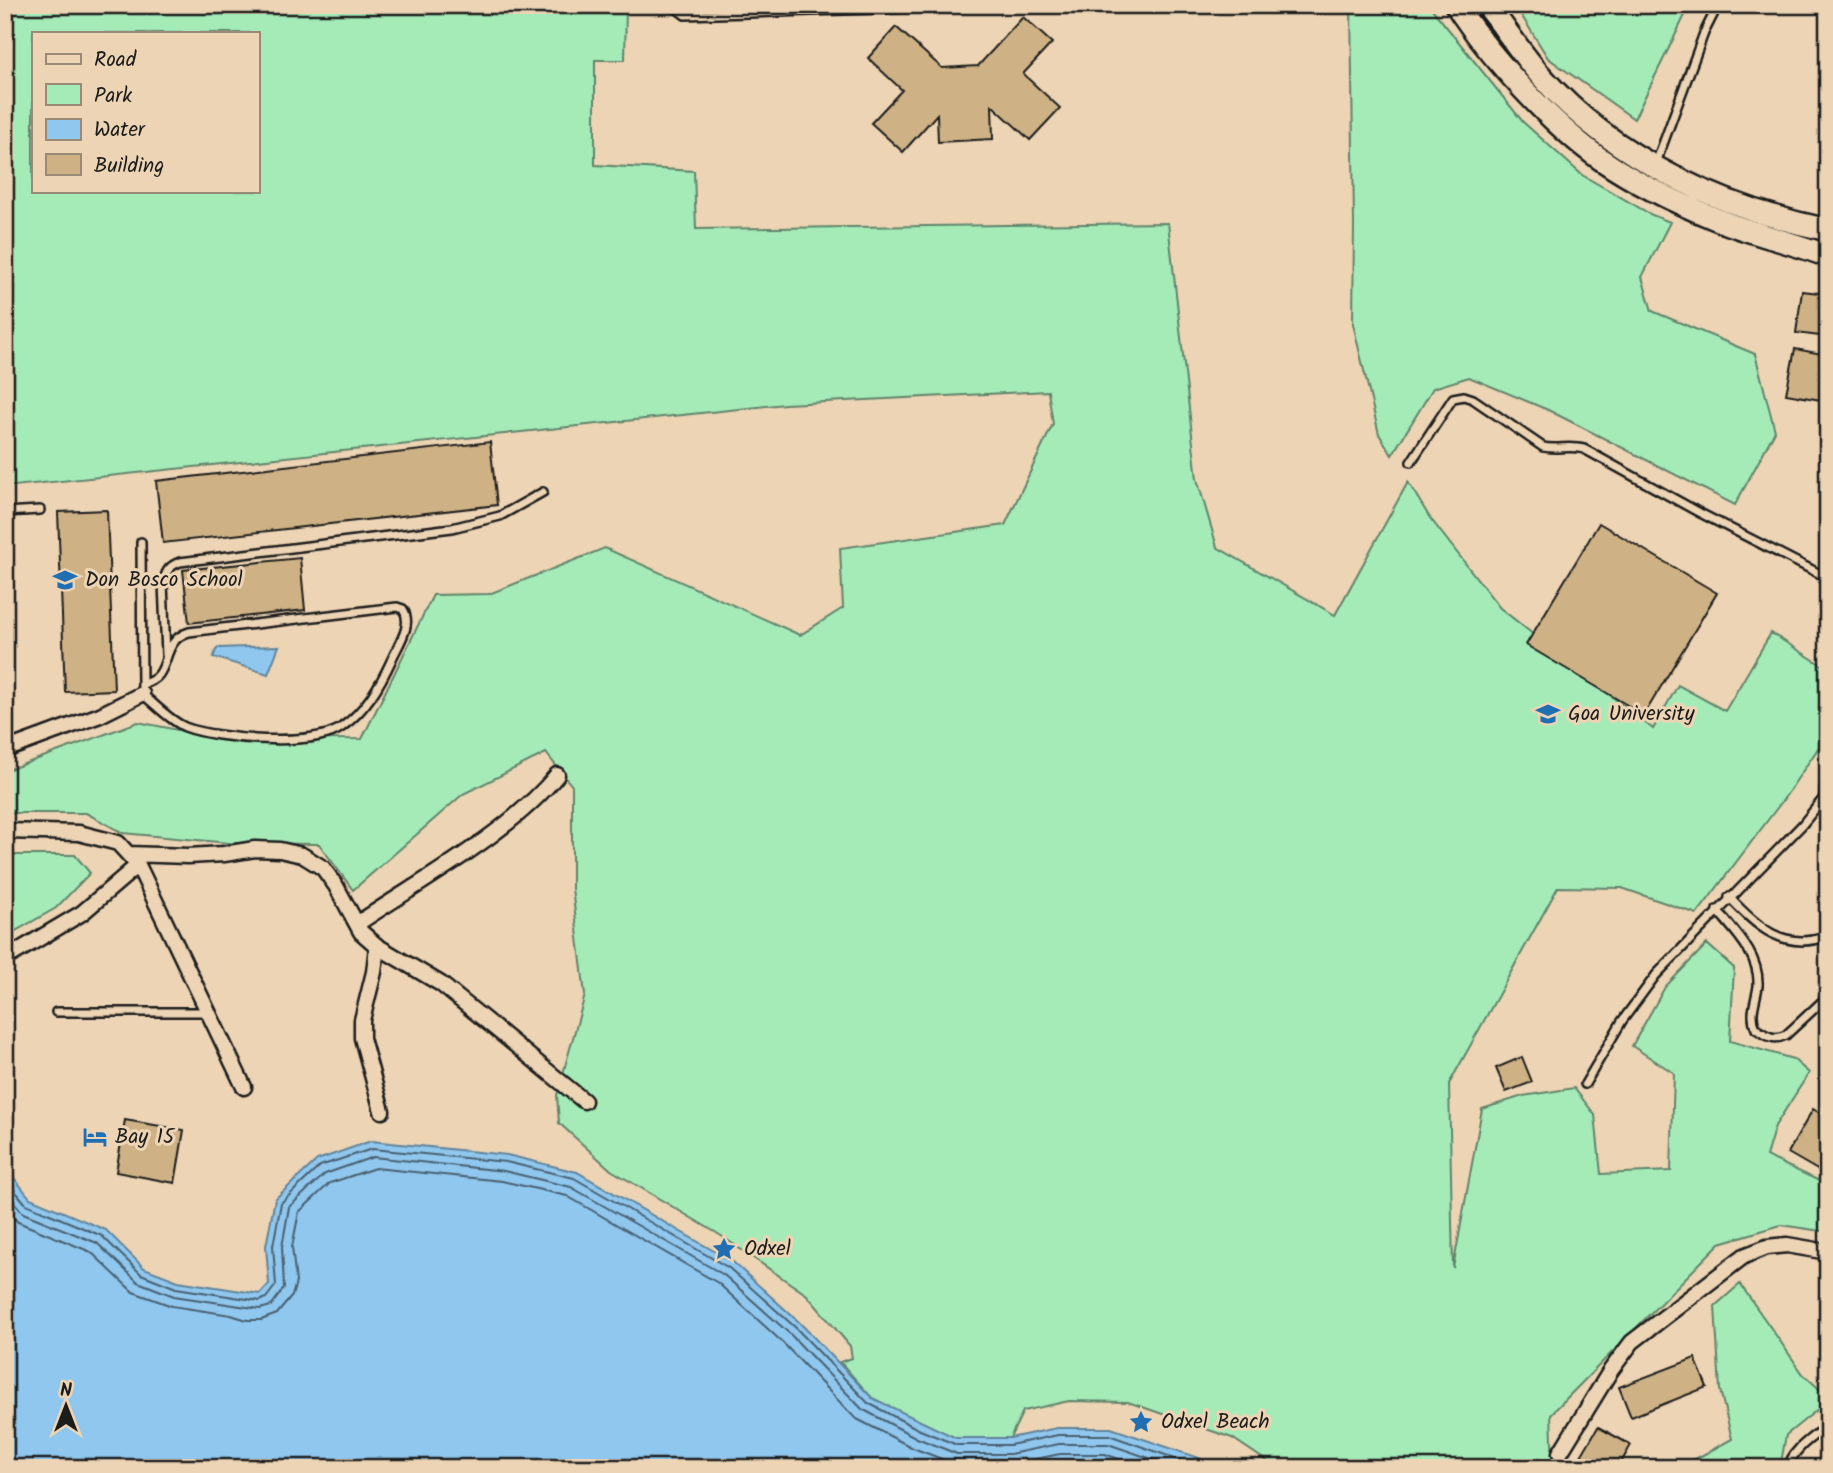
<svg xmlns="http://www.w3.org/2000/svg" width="1833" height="1473" viewBox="0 0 1833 1473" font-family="Kalam,sans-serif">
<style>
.green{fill:#a5ebb8;stroke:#60846a;stroke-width:2;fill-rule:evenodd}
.water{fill:#8fc7ee;stroke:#61839a;stroke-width:2}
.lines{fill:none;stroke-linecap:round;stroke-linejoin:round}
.shore{stroke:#4a6070;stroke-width:2}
.building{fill:#ceb285;stroke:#1c1c1c;stroke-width:2}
.lane-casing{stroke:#1c1c1c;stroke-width:12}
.street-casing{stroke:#1c1c1c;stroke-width:19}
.secondary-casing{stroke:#1c1c1c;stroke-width:26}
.lane{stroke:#ecd4b4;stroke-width:7}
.street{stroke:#ecd4b4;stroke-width:14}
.secondary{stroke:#ecd4b4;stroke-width:21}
.labels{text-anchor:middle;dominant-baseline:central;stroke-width:6;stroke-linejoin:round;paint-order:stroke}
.poi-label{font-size:21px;fill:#1c1c1c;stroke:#ecd4b4;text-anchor:start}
</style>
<rect width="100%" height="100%" fill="#ecd4b4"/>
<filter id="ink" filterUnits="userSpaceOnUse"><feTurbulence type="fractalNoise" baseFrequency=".0143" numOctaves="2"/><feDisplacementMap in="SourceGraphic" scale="14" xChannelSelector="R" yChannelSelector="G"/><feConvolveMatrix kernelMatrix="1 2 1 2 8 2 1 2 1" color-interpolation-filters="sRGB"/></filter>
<g filter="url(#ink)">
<!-- green -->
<path class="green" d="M5,5h621l-1,55h-30v105l99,6 2,58 472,-6 29,256 20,68 118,68 73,-133 22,36 70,90 153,121 25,-44 47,26 46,-78 57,36v56l-7,19 -38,56 -86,114 -75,-26 -64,-1 -109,197 4,184 29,-159 41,-13 51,-8 21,27 6,59 70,-3 3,-98 -42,-27 33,-59 42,-43 27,24 -4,73 63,18 16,14 -34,53 -9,30 62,29v47l-47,-7 -61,18 -169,171 2,54h-71l-7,-3 -2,3h-196l-45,-30 -104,-36 -59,-1 -46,10 -13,27h-54l-33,-14 -51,-26 -32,-36 12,-4 -2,-12 -43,-51 -87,-60 -109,-65 -52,-47 -2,-28 28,-100 -13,-107v-102l-26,-33 -83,41 -110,96 -34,-46 -90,-1 -106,-10 -37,-20h-81v-42l133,-49 90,18 134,-1 71,-144 56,-1 116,-46 195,87 43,-27 -3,-60 165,-23 48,-101 -5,-33 -263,13 -780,83zM33,33h224v158h-224z
M1351,5h78l94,117 59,53 70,40 18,7 -28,55 10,34 103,43 20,77 -40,74 -187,-95 -79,-33 -36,11 -41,67 -13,-21 -26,-110 1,-101z
M1515,5h175l-56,114 -86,-61z
M5,855h70l15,18 -34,35 -51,29z
M1740,1284l63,90 25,23v4l-42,34 -6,33h-101l53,-29 -12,-49 -5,-84z"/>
<!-- water -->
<path class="water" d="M279,646l-11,28 -55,-17 4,-9z
M371,1141l136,14 70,17 156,90 67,61 72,75 84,40h54l47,-10h54l88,30 16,10h-1210v-296l6,2 19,24 76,32 38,38 34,13 82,13 9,-10 -3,-38 9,-47 42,-39z"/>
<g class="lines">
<!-- shore -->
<path class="shore" d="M5,1179l21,25 76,32 39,38 35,14 84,13 6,-3 10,-13 -3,-39 8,-43 39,-37 52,-17 134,13 68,16 155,90 67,60 72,75 52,27 37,15h53l48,-10h51l93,33
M5,1192l18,21 74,30 41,39 36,14 86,13 11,-3 13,-18 -2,-41 7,-40 36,-33 48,-17 131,14 67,16 153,88 66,59 72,75 55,29 40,16h53l49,-10h49l70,24
M5,1209l13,13 73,30 42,40 39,14 59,9 16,5h14l16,-6 15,-18 4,-14 -4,-35 7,-35 31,-29 45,-15 127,13 65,15 151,87 64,59 73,76 58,30 42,16h56l49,-10h45l38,14"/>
</g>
<!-- building -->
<path class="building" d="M1023,17l29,26 -29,31 37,34 -30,32 -38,-35 1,34 -55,3 -1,-28 -34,38 -32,-29 31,-33 -34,-32 28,-31 46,41 36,-2z
M1802,291l26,3v43l-32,-4z
M1795,349l33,6 -1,46 -41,-7z
M490,442l7,63 -334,38 -7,-62z
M107,510l7,180 -49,2 -7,-180z
M1599,523l118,70 -73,122 -118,-70z
M300,558l5,52 -116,13 -6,-53z
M1522,1057l10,25 -26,10 -10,-24z
M1813,1109l15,9v58l-40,-23z
M125,1120l59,10 -9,53 -59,-11z
M1695,1358l12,29 -76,30 -12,-30z
M1598,1427l33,18 -13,23h-32l-9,-5z"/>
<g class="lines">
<!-- lane casing -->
<g class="lane-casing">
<path id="lane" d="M672,5l13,10 323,-10
M1656,163l48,-130 14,-28
M1411,462l42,-64 11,-2 9,3 70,48c14,3 27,-2 41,2l116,64 128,65
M5,512l35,-2
M141,542l1,152c13,10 27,26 43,33 31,12 130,21 157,0 24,-17 38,-42 50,-68 7,-16 21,-34 11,-50l-6,-2 -208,25c-32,10 -14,46 -47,52
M166,655l-3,-72c3,-12 6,-17 17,-21l272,-34 48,-12 43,-24
M1729,897c28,30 55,55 99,39
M1717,910c18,22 43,45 41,76 -2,16 -9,27 -2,43 11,7 18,12 30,6l42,-39
M56,1012h152
M1585,1084l37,-63 34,-46 146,-150 25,-31
M1788,1468c5,-20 25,-31 40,-43"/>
</g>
<!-- street casing -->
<g class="street-casing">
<path id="street" d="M5,750l95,-35 42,-21
M1828,788v7
M5,831l74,2 39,10 20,22 -56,48 -69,41 -8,1
M128,854l60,2 36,-2 31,-5 25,1 22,5 21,13 13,18 25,46 16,14 64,38 143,117
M138,865l106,222
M357,924c62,-42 153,-91 200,-149
M377,946l-3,26 -12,48v18l20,73
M1560,1453l51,-83 21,-28 112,-86 23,-9 20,-2 41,7"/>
</g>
<!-- secondary casing -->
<g class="secondary-casing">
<path id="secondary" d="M1456,5c34,52 96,120 146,155 35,24 75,43 114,59 36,15 75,23 112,37
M1487,5c19,24 35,50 55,72 73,83 180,131 286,153"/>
</g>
<!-- lane -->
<use href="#lane" class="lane"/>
<!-- street -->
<use href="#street" class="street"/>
<!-- secondary -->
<use href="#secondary" class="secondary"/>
</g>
</g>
<!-- icons -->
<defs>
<g id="school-bare" transform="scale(1.89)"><path d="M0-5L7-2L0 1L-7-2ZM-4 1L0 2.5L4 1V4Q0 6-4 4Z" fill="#1f6fb2" stroke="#ecd4b4" stroke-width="2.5" paint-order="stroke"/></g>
<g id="university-bare" transform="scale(1.89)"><path d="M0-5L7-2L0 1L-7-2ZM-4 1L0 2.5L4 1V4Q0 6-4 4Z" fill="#1f6fb2" stroke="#ecd4b4" stroke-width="2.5" paint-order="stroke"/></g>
<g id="hotel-bare" transform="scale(1.89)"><path d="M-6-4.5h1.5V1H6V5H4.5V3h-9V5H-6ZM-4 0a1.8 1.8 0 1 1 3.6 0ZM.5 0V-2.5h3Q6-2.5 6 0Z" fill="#1f6fb2" stroke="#ecd4b4" stroke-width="2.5" paint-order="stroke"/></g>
<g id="sight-bare" transform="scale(1.89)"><path d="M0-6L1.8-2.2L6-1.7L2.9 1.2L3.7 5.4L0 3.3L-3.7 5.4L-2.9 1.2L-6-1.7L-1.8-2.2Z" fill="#1f6fb2" stroke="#ecd4b4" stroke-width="2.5" paint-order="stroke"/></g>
</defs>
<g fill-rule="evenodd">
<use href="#school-bare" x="65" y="580"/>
<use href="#university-bare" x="1548" y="714"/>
<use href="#hotel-bare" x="95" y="1137"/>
<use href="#sight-bare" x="724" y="1249"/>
<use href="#sight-bare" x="1141" y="1422"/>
</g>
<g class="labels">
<!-- poi labels -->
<g class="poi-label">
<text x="85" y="580">Don Bosco School</text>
<text x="1568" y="714">Goa University</text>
<text x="115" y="1137">Bay 15</text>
<text x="744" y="1249">Odxel</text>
<text x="1161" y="1422">Odxel Beach</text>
</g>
</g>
<!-- margin -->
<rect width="1833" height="1473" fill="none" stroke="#ecd4b4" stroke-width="28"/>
<rect x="14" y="14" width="1805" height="1445" fill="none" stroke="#1c1c1c" stroke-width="2.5" filter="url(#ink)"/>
<!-- legend -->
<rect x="32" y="32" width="228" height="161" fill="#ecd4b4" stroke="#998a77" stroke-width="2"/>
<rect x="46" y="54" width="35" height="10" fill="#ecd4b4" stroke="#998a77" stroke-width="2"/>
<text x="94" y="66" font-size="21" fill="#1c1c1c">Road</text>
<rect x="46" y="84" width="35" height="21" fill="#a5ebb8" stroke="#998a77" stroke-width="2"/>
<text x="94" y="102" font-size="21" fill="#1c1c1c">Park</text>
<rect x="46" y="119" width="35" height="21" fill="#8fc7ee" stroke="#998a77" stroke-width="2"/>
<text x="94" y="136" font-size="21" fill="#1c1c1c">Water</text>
<rect x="46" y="154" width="35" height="21" fill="#ceb285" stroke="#998a77" stroke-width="2"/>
<text x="94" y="172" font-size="21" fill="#1c1c1c">Building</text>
<!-- north arrow -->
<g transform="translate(66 1406)" stroke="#ecd4b4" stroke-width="5" paint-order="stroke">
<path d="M0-5L12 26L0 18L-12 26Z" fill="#1c1c1c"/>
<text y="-10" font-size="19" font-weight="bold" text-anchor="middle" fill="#1c1c1c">N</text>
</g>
</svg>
